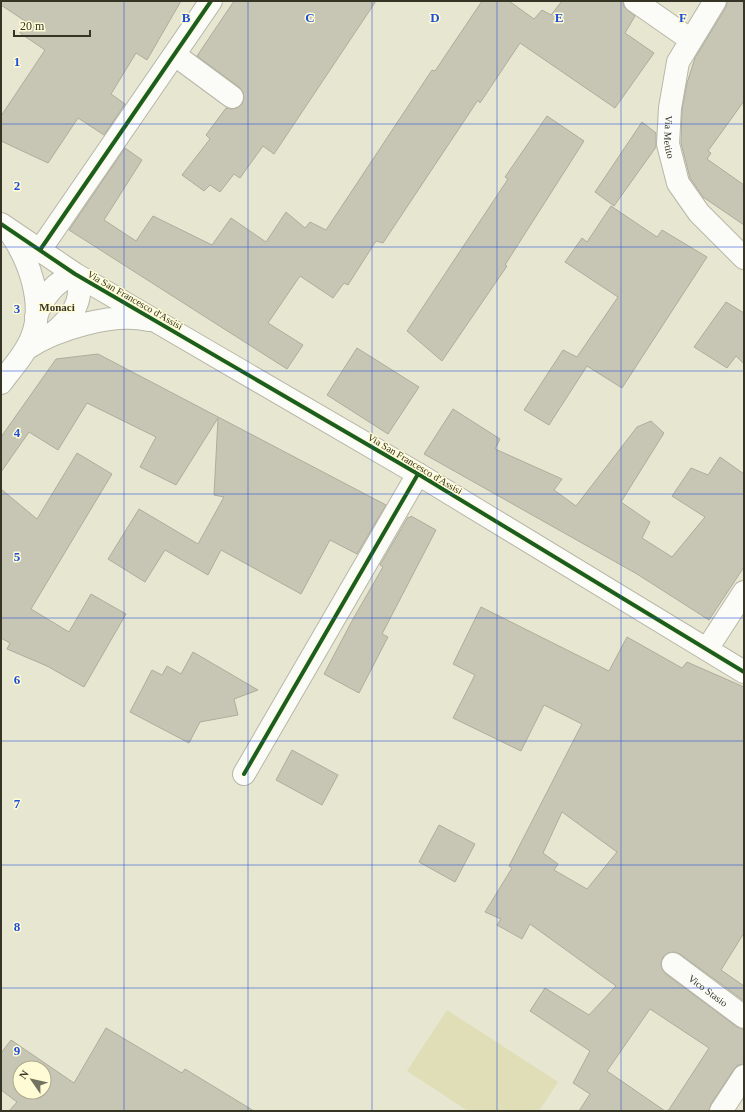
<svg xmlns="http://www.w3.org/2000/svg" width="745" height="1112" viewBox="0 0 745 1112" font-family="Georgia,serif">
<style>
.garden{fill:#e0deb6}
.building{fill:#c7c6b5;stroke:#aead9d;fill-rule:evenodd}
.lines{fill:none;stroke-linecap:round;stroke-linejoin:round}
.street-casing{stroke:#b8b7a7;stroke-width:24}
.secondary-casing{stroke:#b8b7a7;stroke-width:24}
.street{stroke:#fbfbf8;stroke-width:22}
.secondary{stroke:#fbfbf8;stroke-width:22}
.cycleway-casing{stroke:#fefbd5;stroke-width:6}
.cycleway{stroke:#1b5e20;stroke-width:4}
.grid{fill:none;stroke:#1d4ed8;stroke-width:1;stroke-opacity:0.55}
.labels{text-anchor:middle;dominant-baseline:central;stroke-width:3;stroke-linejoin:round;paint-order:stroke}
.street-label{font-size:10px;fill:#353425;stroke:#fefbd5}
.neighbourhood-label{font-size:11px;font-weight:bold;fill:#353425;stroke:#fefbd5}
.grid-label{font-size:13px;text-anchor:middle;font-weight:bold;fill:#1d4ed8;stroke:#fefbd5;stroke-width:3;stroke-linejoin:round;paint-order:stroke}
</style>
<rect width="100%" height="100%" fill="#e7e6d1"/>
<!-- garden -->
<path class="garden" d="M447,1010l111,72 -19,29h-71l-61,-40z"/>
<!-- building -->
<path class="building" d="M1,1h180l-34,59 -11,-7 -25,41 14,10 -21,31 -26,-17 -30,45 -47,-22v-25l44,-66 -25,-17 5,-12 -24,-16z
M234,1h142l-102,153 -11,-8 -23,32 -6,-4 -14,18 -10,-7 -6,6 -22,-16 28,-36 -4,-4 20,-27 5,1 6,-1 5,-4 2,-6 -1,-6 -4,-5 -42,-31z
M482,1h27l25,18 8,-9 9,5 11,-14h61l1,6 11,9 -10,17 29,20 -39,55 -95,-65 -40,60 -2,-3 -95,143 -7,-2 -28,44 -4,-2 -11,15 -33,-22 -32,47 35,22 -16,24 -218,-139 56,-82 17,12 -38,60 32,21 17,-25 59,29 19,-27 35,24 20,-30 19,16 5,-6 16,8 106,-160 3,1z
M727,1h17v100l-36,50 3,2 -4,6 37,26v40l-41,-28 -13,-19 -9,-35 1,-34 5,-26 8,-25 31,-51z
M547,116l37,25 -79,124 2,1 -65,95 -35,-30 101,-152 -3,-2z
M642,122l14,11v14l-42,59 -19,-14z
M611,206l46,31 5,-7 45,27 -85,131 -35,-22 -38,59 -25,-15 39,-60 14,7 41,-60 -53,-35 17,-24 5,4z
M726,302l18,11v51l-8,-8 -9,12 -33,-21z
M357,348l62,39 -31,47 -61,-39z
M98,354l288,151 -29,49 -27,-14 -29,54 -80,-44 -13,25 -43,-25 -20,32 -37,-23 31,-50 59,35 26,-47 -10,-2 4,-77 -42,67 -36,-18 16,-30 -69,-34 -29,47 -29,-18 -28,40v-35l55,-78z
M453,409l47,30 -5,10 67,30 -8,11 22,16 61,-79 14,-6 13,12 -43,69 29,20 -8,16 30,19 33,-40 -33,-21 19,-28 17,7 12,-18 24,17v93l-35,53 -72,-46 -213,-120z
M77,453l35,21 -81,135 38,23 22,-38 35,20 -42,73 -37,-21 -40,-17 3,-6 -9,-5v-149l36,30z
M411,516l25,14 -54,104 6,3 -29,56 -35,-19 29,-55 30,-52 -3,-2 28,-48 2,1z
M481,607l128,64 18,-34 55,31 5,-6 57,25v246l-23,37 23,16v15l-64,-47 -6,-2 -6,1 -5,4 -2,6 1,6 4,5 71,53 7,2v35l-6,1 -4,4 -23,35 -2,7h-41l41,-63 -59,-39 -43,62 58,40h-86l11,-17 -17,-11 17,-32 -60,-40 15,-23 44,27 27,-29 -86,-62 -8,15 -25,-14 4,-6 -16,-7 27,-44 -3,-2 73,-142 -38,-19 -23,46 -68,-33 22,-43 -22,-11zM562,812l55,40 -30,37 -33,-19 4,-6 -15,-11z
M193,652l65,38 -24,9 4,16 -38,7 -11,21 -59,-31 22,-42 10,5 5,-9 14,8z
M292,750l46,25 -16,30 -46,-25z
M439,825l36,19 -20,38 -36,-20z
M106,1028l76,45 3,-4 69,42h-245l8,-9 -16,-12v-37l10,-13 63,43zM20,1068h24v24h-24z"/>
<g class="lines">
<!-- street casing -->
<g class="street-casing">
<g id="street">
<path d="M635,1l56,39"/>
<path id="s1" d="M715,1l-37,61 -8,46 -2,36 10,39 21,30 45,45"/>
<path d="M175,55l57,42"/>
<path d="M40,250l171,-249"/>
<path d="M707,649l37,-57"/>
<path d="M244,774l174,-300"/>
<path id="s2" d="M673,964l71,53"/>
</g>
</g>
<!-- secondary casing -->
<g class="secondary-casing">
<path id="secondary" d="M1,224l74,50 343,200 326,198
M36,317c7,-20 18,-35 39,-43
M52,334c19,-15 35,-36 23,-60
M26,349c29,-20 87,-37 123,-29
M1,383c11,-15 26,-31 32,-49 11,-32 -4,-74 -22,-100
M721,1111l23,-35"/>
</g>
<!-- street -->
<use href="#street" class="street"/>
<!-- secondary -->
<use href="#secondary" class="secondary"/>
<!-- cycleway casing -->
<g class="cycleway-casing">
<path id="cycleway" d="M1,224l74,50 343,200 326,198
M40,250l171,-249
M244,774l174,-300"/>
</g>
<!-- cycleway -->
<use href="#cycleway" class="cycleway"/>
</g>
<!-- grid -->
<path class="grid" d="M124,1v1110M248,1v1110M372,1v1110M497,1v1110M621,1v1110M1,124h743M1,247h743M1,371h743M1,494h743M1,618h743M1,741h743M1,865h743M1,988h743"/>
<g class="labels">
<!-- street labels -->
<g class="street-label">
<text stroke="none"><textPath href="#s1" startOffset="147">Via Metito</textPath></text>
<text transform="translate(135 300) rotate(30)">Via San Francesco d'Assisi</text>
<text transform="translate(415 464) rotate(31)">Via San Francesco d'Assisi</text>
<text stroke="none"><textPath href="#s2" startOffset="44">Vico Stasio</textPath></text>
</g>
<!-- neighbourhood labels -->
<g class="neighbourhood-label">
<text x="57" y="307">Monaci</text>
</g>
</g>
<g class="grid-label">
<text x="186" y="22">B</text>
<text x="310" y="22">C</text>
<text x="435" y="22">D</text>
<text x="559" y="22">E</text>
<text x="683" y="22">F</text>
<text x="17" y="66">1</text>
<text x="17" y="190">2</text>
<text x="17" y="313">3</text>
<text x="17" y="437">4</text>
<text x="17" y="561">5</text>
<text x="17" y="684">6</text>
<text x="17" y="808">7</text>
<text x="17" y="931">8</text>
<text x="17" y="1055">9</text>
</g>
<!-- border -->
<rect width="745" height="1112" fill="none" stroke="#353425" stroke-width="4"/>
<!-- north arrow -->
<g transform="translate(32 1080) rotate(304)"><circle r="19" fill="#fefbd5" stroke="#aeab8f"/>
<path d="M0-3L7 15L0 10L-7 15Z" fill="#737261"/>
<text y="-6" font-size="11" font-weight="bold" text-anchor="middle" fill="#353425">N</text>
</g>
<!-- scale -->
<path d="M14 30v6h76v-6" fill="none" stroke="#353425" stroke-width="2"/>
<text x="20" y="30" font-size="12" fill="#353425" stroke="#fefbd5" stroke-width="3" paint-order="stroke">20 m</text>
</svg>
